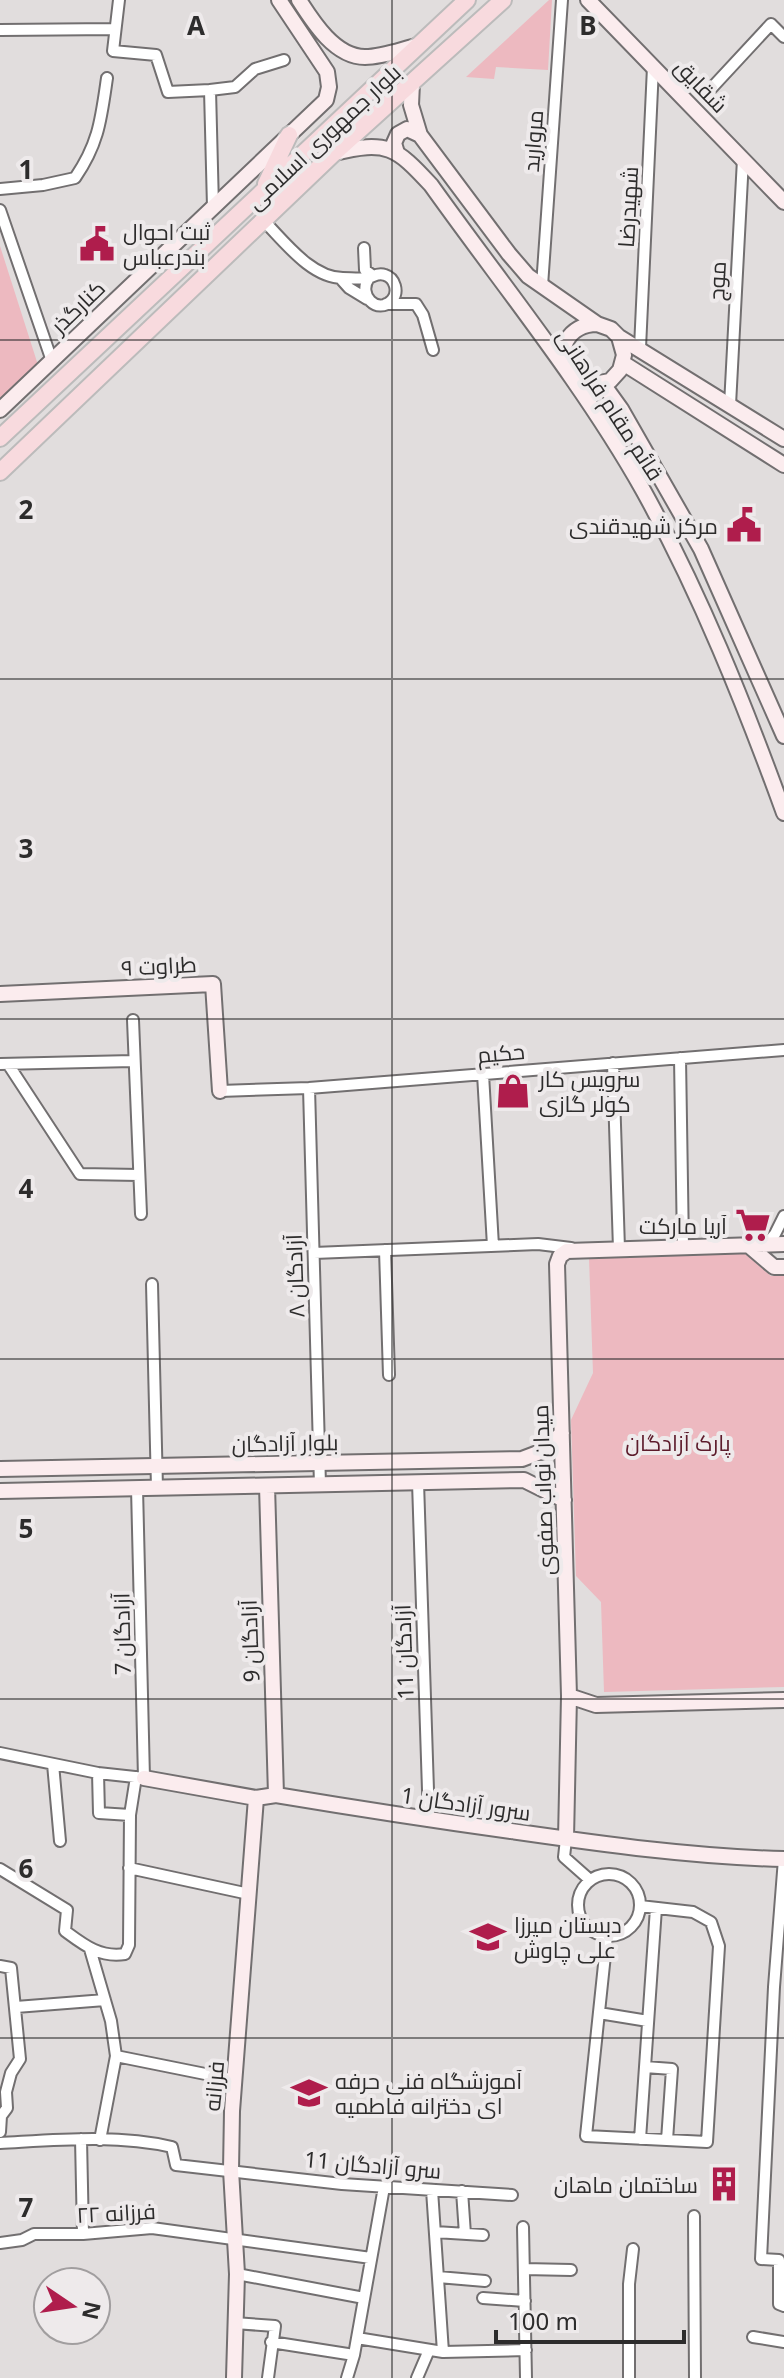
<svg xmlns="http://www.w3.org/2000/svg" width="784" height="2378" viewBox="0 0 784 2378" font-family="'Noto Sans',Cairo,sans-serif">
<style>
.green{fill:#edb9c0}
.lines{fill:none;stroke-linecap:round;stroke-linejoin:round}
.street-casing{stroke:#726f70;stroke-width:14}
.secondary-casing{stroke:#726f70;stroke-width:18}
.primary-casing{stroke:#bcbbbb;stroke-width:20}
.street{stroke:#fff;stroke-width:10}
.secondary{stroke:#fbecee;stroke-width:14}
.primary{stroke:#f8dade;stroke-width:16}
.grid{fill:none;stroke:#2d2c2c;stroke-width:2;stroke-opacity:0.55}
.labels{text-anchor:middle;dominant-baseline:central;stroke-width:8;stroke-linejoin:round;paint-order:stroke}
.street-label{font-size:22px;fill:#2d2c2c;stroke:#eeeaeb}
.poi-label{font-size:22px;fill:#2d2c2c;stroke:#eeeaeb;text-anchor:start}
.park-label{font-size:22px;fill:#5c1b2b;stroke:#eeeaeb}
.grid-label{font-size:26px;text-anchor:middle;font-weight:bold;fill:#2d2c2c;stroke:#eeeaeb;stroke-width:8;stroke-linejoin:round;paint-order:stroke}
</style>
<rect width="100%" height="100%" fill="#e1dddd"/>
<!-- green -->
<path class="green" d="M549,0h3l-4,70 -52,-3 -2,12 -28,-2z
M0,246l38,119 -38,33z
M744,1253l27,23 13,-1v412l-180,5 -3,-90 -25,-26 -5,-156 22,-47 -4,-115z"/>
<g class="lines">
<!-- street casing -->
<g class="street-casing">
<path id="street" d="M119,0l-6,51 43,4 12,37 42,-2 3,117
M0,30l115,-1
M210,90l25,-3 20,-18 29,-9
M707,93l64,-69 13,13
M0,189l43,-4 32,-7c24,-35 26,-59 32,-100
M0,210l52,151
M263,220c21,21 48,58 80,58 7,0 19,1 25,0 6,-1 9,-6 17,-3 10,3 14,17 7,25 -15,16 -35,-6 -23,-22
M364,248l1,22 7,5
M340,278l9,10 18,11
M542,286l20,-286
M386,304h30l7,11 10,35
M640,348l13,-281
M730,405l13,-246
M133,1020l8,194
M680,1058l3,189
M613,1063l6,186
M0,1064l133,-3
M8,1064l72,110 59,1
M483,1074l10,172
M309,1088l11,397
M220,1091l89,-3 475,-38
M766,1245l9,-11 9,-18
M385,1250l4,125
M314,1253l224,-9 33,4
M152,1284l5,204
M418,1482l11,339
M0,1753l98,20 46,5 -7,-290
M53,1764l7,77
M98,1773l1,40 31,2
M566,1839l-2,18 26,23
M784,1859l-10,128 -13,272 18,1v44l5,2
M129,1868l120,26
M0,1869l67,41 -2,21c19,14 35,27 60,23l4,-9 1,-130 6,-38
M578 1905a31 31 0 1 1 62 0a31 31 0 1 1-62 0Z
M607,1936l-21,200 121,6 12,-196 -8,-24 -18,-10 -53,-6
M90,1949l21,72 5,35 -16,84
M0,1966l11,2 9,91 -9,14 -5,19 1,16 -6,8 -1,16
M16,2007l89,-7
M599,2013l49,8
M116,2056l119,24
M645,2067l27,2 -5,71
M81,2139l2,95
M640,2139l16,-231
M0,2143c56,-3 117,-9 172,4l4,18 166,19 170,11
M432,2190l11,162 83,-2
M462,2191l3,43
M694,2216l1,162
M523,2227l3,151
M435,2232l48,3
M0,2243l22,-3 12,-6h49l69,-6 219,30
M524,2269l47,1
M237,2274l127,24
M438,2277l47,4
M483,2298l42,3
M234,2323l41,3 -7,52
M753,2337l31,5
M357,2338l86,14
M271,2342l83,13
M347,2378l7,-23 30,-168
M417,2378l12,-28
M629,2378v-94l4,-35"/>
</g>
<!-- secondary casing -->
<g class="secondary-casing">
<path id="secondary" d="M299,0c14,22 36,57 66,57 17,0 35,-7 51,-11
M588,0l196,202
M412,83l-1,22 9,30 89,119 19,22 69,48 14,5 8,8 5,18 -4,15 -10,11 -21,4 -19,-10c-17,-24 -1,-51 27,-51
M334,153c53,-13 62,-6 97,32 72,101 151,197 212,305 57,103 101,213 141,323
M397,153l-3,-10 4,-9 9,-5 13,6
M619,337l165,102
M623,363l161,102
M603,384l18,25 80,140 83,187
M0,410l326,-310 3,-13 -2,-15 -48,-72
M0,994l213,-10 7,107
M748,1245l26,22h10
M0,1469l522,-10 21,-8 19,-18
M267,1486l9,309
M0,1491l524,-11 40,20
M569,1696l27,9 188,-5
M144,1778l112,20 20,-3c78,13 156,25 235,36 91,13 181,26 273,28
M566,1839l3,-143 -12,-432 3,-8 7,-5 217,-7
M234,2378l3,-104 -6,-104 1,-59 24,-313"/>
</g>
<!-- primary casing -->
<g class="primary-casing">
<path id="primary" d="M266,184l23,-49
M0,438l467,-438
M0,472l334,-319 169,-153"/>
</g>
<!-- street -->
<use href="#street" class="street"/>
<!-- secondary -->
<use href="#secondary" class="secondary"/>
<!-- primary -->
<use href="#primary" class="primary"/>
</g>
<!-- grid -->
<path class="grid" d="M392,0v2378M0,340h784M0,679h784M0,1019h784M0,1359h784M0,1699h784M0,2038h784"/>
<!-- icons -->
<defs>
<g id="civic-bare" transform="scale(2.76)"><path d="M-.6-6.5H3V-4.5H.6V-3L4-1V1h2V6H-6V1h2V-1L-.6-3ZM-1.2 2.5V6h2.4V2.5Z" fill="#af1d4c" stroke="#eeeaeb" stroke-width="2.5" paint-order="stroke"/></g>
<g id="shop-bare" transform="scale(2.76)"><path d="M-5-2.5h2.3a2.7 3.5 0 0 1 5.4 0H5L5.5 6h-11ZM-1.5-2.5h3a1.5 2.3 0 0 0-3 0Z" fill="#af1d4c" stroke="#eeeaeb" stroke-width="2.5" paint-order="stroke"/></g>
<g id="supermarket-bare" transform="scale(2.76)"><path d="M-6-5.5h2.5l.6 2H6L4.5 2H-2.5L-4.4-4H-6ZM-1.5 3.2a1.3 1.3 0 1 0 .1 0ZM3 3.2a1.3 1.3 0 1 0 .1 0Z" fill="#af1d4c" stroke="#eeeaeb" stroke-width="2.5" paint-order="stroke"/></g>
<g id="school-bare" transform="scale(2.76)"><path d="M0-5L7-2L0 1L-7-2ZM-4 1L0 2.5L4 1V4Q0 6-4 4Z" fill="#af1d4c" stroke="#eeeaeb" stroke-width="2.5" paint-order="stroke"/></g>
<g id="building-bare" transform="scale(2.76)"><path d="M-4-6H4V6H1V3H-1V6H-4ZM-2.5-4.3h1.7v1.8h-1.7ZM.8-4.3h1.7v1.8H.8ZM-2.5-1h1.7V.8h-1.7ZM.8-1h1.7V.8H.8Z" fill="#af1d4c" stroke="#eeeaeb" stroke-width="2.5" paint-order="stroke"/></g>
</defs>
<g fill-rule="evenodd">
<use href="#civic-bare" x="97" y="244"/>
<use href="#civic-bare" x="744" y="525"/>
<use href="#shop-bare" x="513" y="1091"/>
<use href="#supermarket-bare" x="753" y="1225"/>
<use href="#school-bare" x="488" y="1937"/>
<use href="#school-bare" x="309" y="2093"/>
<use href="#building-bare" x="724" y="2184"/>
</g>
<g class="labels">
<!-- street labels -->
<g class="street-label">
<text transform="translate(702 85) rotate(46)">شقایق</text>
<text transform="translate(323 136) rotate(-43)">بلوار جمهوری اسلامی</text>
<text transform="translate(532 141) rotate(-86)">مروارید</text>
<text transform="translate(627 207) rotate(-87)">شهیدرضا</text>
<text transform="translate(716 281) rotate(-87)">موج</text>
<text transform="translate(77 306) rotate(-44)">کنارگذر</text>
<text transform="translate(611 404) rotate(57)">قائم مقام فراهانی</text>
<text transform="translate(159 965) rotate(-3)">طراوت ۹</text>
<text transform="translate(501 1052) rotate(-5)">حکیم</text>
<text transform="translate(294 1276) rotate(-92)">آزادگان ۸</text>
<text transform="translate(285 1442) rotate(-1)">بلوار آزادگان</text>
<text transform="translate(542 1490) rotate(-92)">میدان نواب صفوی</text>
<text transform="translate(121 1634) rotate(-91)">آزادگان 7</text>
<text transform="translate(249 1641) rotate(-92)">آزادگان 9</text>
<text transform="translate(403 1652) rotate(-92)">آزادگان 11</text>
<text transform="translate(466 1803) rotate(8)">سرور آزادگان 1</text>
<text transform="translate(213 2086) rotate(-85)">فرزانه</text>
<text transform="translate(373 2164) rotate(5)">سرو آزادگان 11</text>
<text transform="translate(116 2212) rotate(-3)">فرزانه ۲۲</text>
</g>
<!-- poi labels -->
<g class="poi-label">
<text x="123" y="231">ثبت احوال<tspan x="123" dy="25">بندرعباس</tspan></text>
<text x="718" y="525" text-anchor="end">مرکز شهیدقندی</text>
<text x="539" y="1078">سرویس کار<tspan x="539" dy="25">کولر گازی</tspan></text>
<text x="727" y="1225" text-anchor="end">آریا مارکت</text>
<text x="514" y="1924">دبستان میرزا<tspan x="514" dy="25">علی چاوش</tspan></text>
<text x="335" y="2080">آموزشگاه فنی حرفه<tspan x="335" dy="25">ای دخترانه فاطمیه</tspan></text>
<text x="698" y="2184" text-anchor="end">ساختمان ماهان</text>
</g>
<!-- park labels -->
<g class="park-label">
<text x="678" y="1442">پارک آزادگان</text>
</g>
</g>
<g class="grid-label">
<text x="196" y="35">A</text>
<text x="588" y="35">B</text>
<text x="26" y="179">1</text>
<text x="26" y="519">2</text>
<text x="26" y="858">3</text>
<text x="26" y="1198">4</text>
<text x="26" y="1538">5</text>
<text x="26" y="1878">6</text>
<text x="26" y="2217">7</text>
</g>
<!-- north arrow -->
<g transform="translate(72 2306) rotate(103)"><circle r="38" fill="#eeeaeb" stroke="#a19e9f" stroke-width="2"/>
<path d="M0-6L14 30L0 20L-14 30Z" fill="#af1d4c"/>
<text y="-12" font-size="22" font-weight="bold" text-anchor="middle" fill="#2d2c2c">N</text>
</g>
<!-- scale -->
<path d="M496 2330v12h188v-12" fill="none" stroke="#2d2c2c" stroke-width="4"/>
<text x="508" y="2330" font-size="24" fill="#2d2c2c" stroke="#eeeaeb" stroke-width="6" paint-order="stroke">100 m</text>
</svg>
